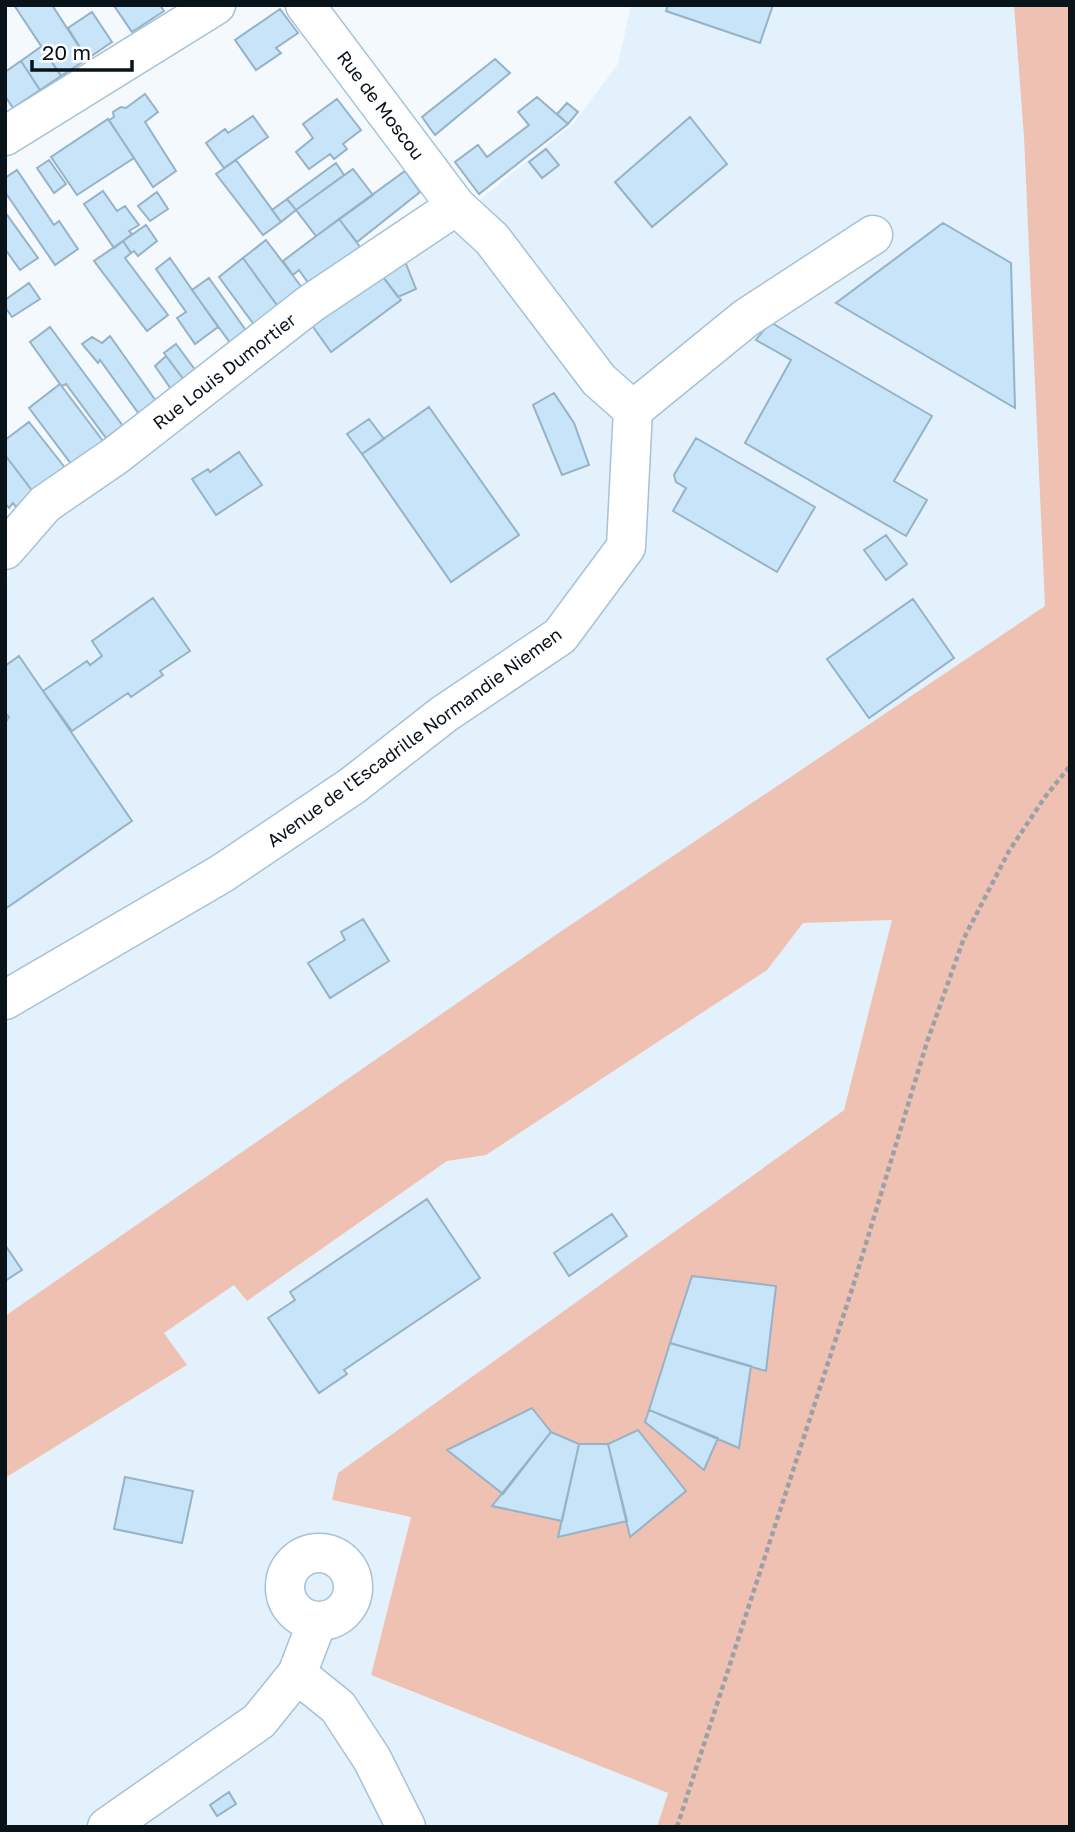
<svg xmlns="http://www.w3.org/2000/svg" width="1075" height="1832" viewBox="0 0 1075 1832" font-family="'Golos Text',sans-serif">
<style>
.built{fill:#e3f1fc}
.green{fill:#efc1b2}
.building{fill:#c7e4f8;stroke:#96b2c6;stroke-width:2}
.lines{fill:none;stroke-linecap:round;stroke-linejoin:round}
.minor-casing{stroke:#a5c2d6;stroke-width:41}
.path{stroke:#9aa1a6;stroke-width:4.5;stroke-dasharray:5 3.5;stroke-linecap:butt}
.minor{stroke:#fff;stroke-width:38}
.labels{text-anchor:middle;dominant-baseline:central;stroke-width:5;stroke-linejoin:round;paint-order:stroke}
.street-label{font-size:18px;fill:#09131a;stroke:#fff}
</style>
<rect width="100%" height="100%" fill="#f4f9fe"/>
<!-- built -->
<path class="built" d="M631,5h383l10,133 22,468 -489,328 -552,382v-733l16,-33 11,-15 450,-337 91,-74 45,-60z
M893,920l-49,190 -506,363 -6,27 79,17 -40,158 297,118 -11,34h-652v-349l181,-112 -22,-33 595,-409z"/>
<!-- green -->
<path class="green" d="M1014,5h56v1822h-413l11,-34 -297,-118 40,-158 -79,-17 6,-27 506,-363 48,-190 -89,3 -36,47 -281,185 -39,6 -200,140 -13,-16 -70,48 23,32 -182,113v-162l552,-382 488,-328 -21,-468z"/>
<!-- building -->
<path class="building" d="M14,5h38l35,54 -26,17z
M117,5h43l4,6 -32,21 -17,-25z
M668,5h105l-13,38 -94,-32z
M280,9l18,24 -22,15 5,5 -25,17 -21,-30z
M92,12l20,30 -25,17 -19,-31z
M42,46l19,30 -21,14 -19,-29z
M495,59l15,14 -75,62 -13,-18z
M21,61l19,29 -27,18 -8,-12v-24z
M145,94l13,18 -13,10 31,49 -23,16 -44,-67 5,-3 -1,-5 8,-5 5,1z
M537,97l31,27 -89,70 -24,-32 23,-17 9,12 42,-32 -11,-13z
M337,99l24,31 -18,14 4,5 -13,10 -4,-5 -21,15 -13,-17 17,-14 -10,-14z
M567,103l11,9 -10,12 -11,-10z
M253,116l15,21 -44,31 -18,-25 19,-14 3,4z
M690,117l37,47 -75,63 -37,-45z
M108,119l26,39 -57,37 -26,-38z
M546,149l13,16 -17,13 -13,-16z
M49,160l17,24 -12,9 -17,-25z
M236,160l45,62 -18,13 -47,-61z
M336,163l8,12 -48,35 -9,-11z
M353,169l20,26 -57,41 -20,-26z
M17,170l37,55 5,-4 19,28 -23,16 -50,-73v-14z
M405,171l15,21 -63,50 -18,-23z
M103,191l14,20 8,-5 14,19 -10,6 3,3 -18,14 -30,-44z
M157,192l11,17 -18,12 -12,-15z
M287,199l9,11 -15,12 -9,-12z
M5,212l33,46 -18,12 -15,-21z
M339,219l21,28 -51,37 -10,-14 -6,5 -10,-14z
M943,223l68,40 4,145 -179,-105z
M146,225l11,16 -19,15 -4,-5 -3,2 -8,-12z
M266,240l37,49 -24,19 -36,-50z
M123,241l8,12 -6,5 43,57 -21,16 -53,-70z
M170,258l48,69 -23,17 -18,-26 9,-6 -30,-43z
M243,258l36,50 -24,18 -36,-49z
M404,259l12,30 -18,8 -18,-24z
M380,273l21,27 -70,52 -20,-28z
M209,278l38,54 -16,12 -39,-54z
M29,283l11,16 -28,18 -7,-10v-7z
M770,322l162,94 -38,65 33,19 -21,36 -161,-93 46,-83 -35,-20z
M50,327l73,99 -17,12 -40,-54 -4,2 -2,-2 -30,-42z
M110,336l46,65 -17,13 -39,-54 -2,3 -16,-19 10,-7 10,6z
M176,344l20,27 -12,9 -20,-27z
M166,356l18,24 -13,9 -16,-23z
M60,384l43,57 -31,24 -43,-57z
M554,393l20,30 15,42 -27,10 -29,-70z
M429,407l90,128 -68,47 -89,-128z
M369,419l15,20 -22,15 -15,-20z
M29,422l37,47 -32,24 -29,-38v-15z
M696,438l119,69 -38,65 -104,-61 13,-23 -10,-6 -2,-7z
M239,452l23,33 -46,30 -24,-36 16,-10 2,3z
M5,455l29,38 -18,14 -3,-4 -4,5 -4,-5z
M886,535l21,29 -21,16 -22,-30z
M153,598l37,53 -30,20 3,4 -32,22 -3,-4 -56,38 -29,-40 44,-30 3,4 12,-9 -10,-15z
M913,599l41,59 -85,60 -42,-59z
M19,656l113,165 -127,88v-186l4,-6 -4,-4v-47z
M363,919l26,42 -59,37 -22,-35 37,-23 -4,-8z
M427,1199l53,79 -136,92 3,4 -28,19 -51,-75 27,-18 -5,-8z
M612,1214l15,22 -58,40 -15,-23z
M5,1245l17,25 -17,11z
M692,1276l84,10 -10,85 -96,-28z
M670,1343l81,23 -12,82 -90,-38z
M532,1408l19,24 -48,62 -56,-44z
M649,1410l69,28 -14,32 -59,-48z
M638,1430l48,61 -56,46 -22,-93z
M551,1432l28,12 -17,77 -70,-15z
M579,1444h29l19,77 -69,16z
M125,1477l68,14 -11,52 -68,-14z
M229,1792l7,12 -19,12 -7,-11z"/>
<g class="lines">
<!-- minor casing -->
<g class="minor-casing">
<path id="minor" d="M305,5l151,201 36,33 107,141 34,30
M5,136l211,-131
M633,410l113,-92 127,-83
M5,550l40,-46 70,-48 195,-152 146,-98
M5,1000l216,-126 131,-88 92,-72 116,-78 66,-89 7,-137
M285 1587a34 34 0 1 1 68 0a34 34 0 1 1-68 0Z
M297,1674l41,33 34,52 34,68
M107,1827l152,-106 38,-47 20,-52"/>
</g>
<!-- path -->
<path class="path" d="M677,1827l177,-544 73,-241 37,-104 45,-87 36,-54 25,-31"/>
<!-- minor -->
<use href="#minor" class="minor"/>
</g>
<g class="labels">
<!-- street labels -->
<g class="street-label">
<text transform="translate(381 105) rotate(53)">Rue de Moscou</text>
<text transform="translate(224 371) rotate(-38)">Rue Louis Dumortier</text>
<text transform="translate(414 737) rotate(-36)">Avenue de l'Escadrille Normandie Niemen</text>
</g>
</g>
<!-- border -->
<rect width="1075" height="1832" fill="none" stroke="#09131a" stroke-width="14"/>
<!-- scale -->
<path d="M32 60v10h100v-10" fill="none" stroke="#09131a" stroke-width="3.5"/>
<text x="42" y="60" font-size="21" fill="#09131a" stroke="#ffffff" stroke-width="5" paint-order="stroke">20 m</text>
</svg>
